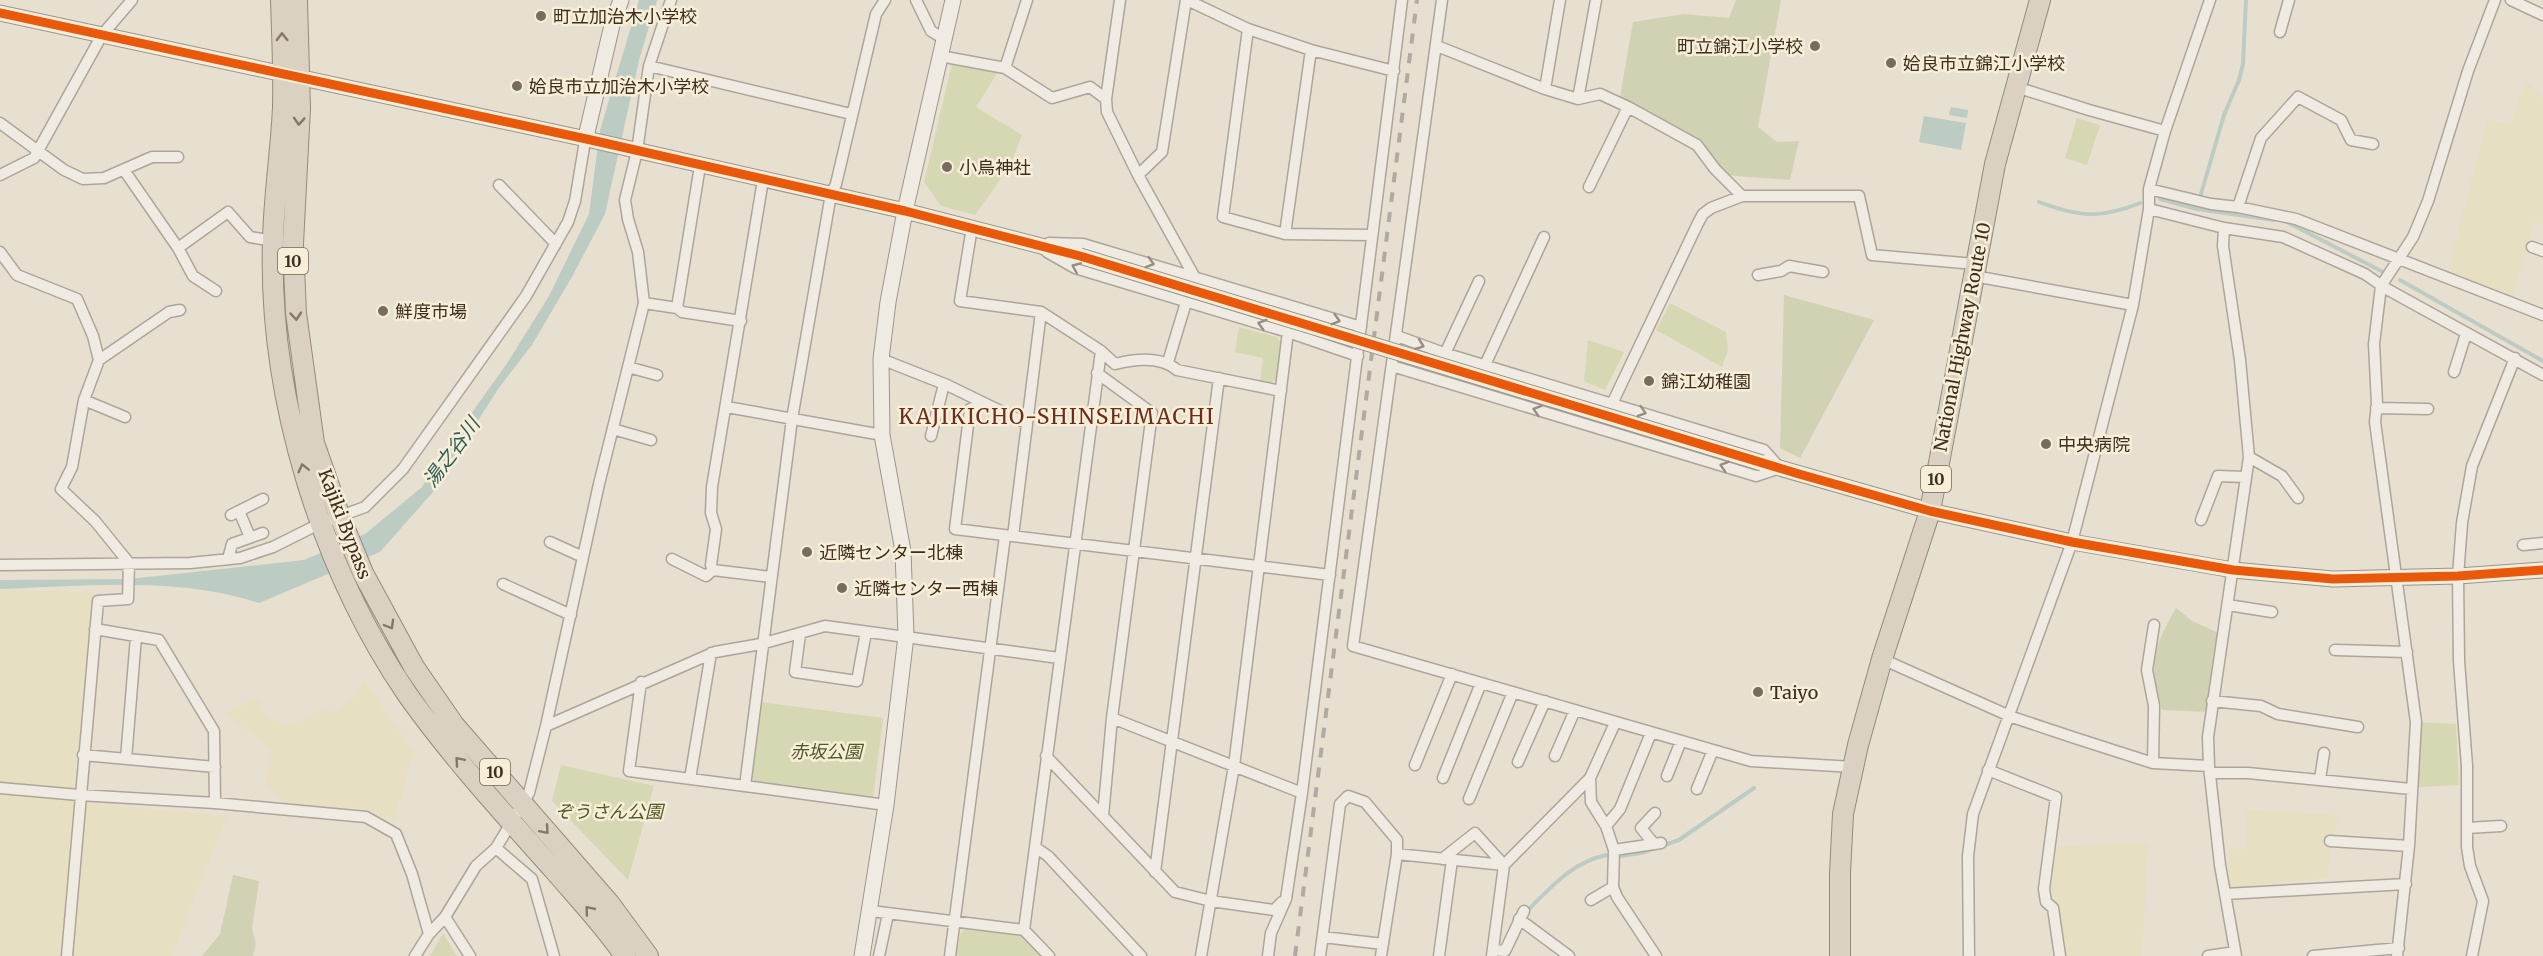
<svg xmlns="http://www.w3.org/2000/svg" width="2543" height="956" viewBox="0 0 2543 956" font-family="Merriweather,'Noto Sans JP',serif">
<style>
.farmland{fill:#e6dfc2}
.green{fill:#d6d7b3}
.cemetery{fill:#d1d1b3}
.water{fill:#bcccc2}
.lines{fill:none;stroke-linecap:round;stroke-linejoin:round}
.stream{stroke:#bcccc2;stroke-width:4}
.street-casing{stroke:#ada599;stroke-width:13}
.secondary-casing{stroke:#9c958a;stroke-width:17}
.highway-casing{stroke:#928b80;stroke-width:22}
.street{stroke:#efebe3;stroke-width:10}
.secondary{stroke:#efebe3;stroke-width:15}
.highway{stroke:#dad1c2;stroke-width:20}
.rail{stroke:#afaaa2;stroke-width:4;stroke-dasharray:10 10;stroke-linecap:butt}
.secondary-bridge-casing{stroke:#9c958a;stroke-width:17;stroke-linecap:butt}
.secondary-bridge{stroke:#efebe3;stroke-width:15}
.cycleway-casing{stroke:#f7eed8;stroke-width:13}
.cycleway{stroke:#e8590c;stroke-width:9}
.oneway{stroke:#847769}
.oneway2{stroke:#968c82}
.poi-dot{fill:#786c5e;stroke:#f7eed8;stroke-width:2}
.labels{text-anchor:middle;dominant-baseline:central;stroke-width:5;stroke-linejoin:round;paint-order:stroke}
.shield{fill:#f7eed8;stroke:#756857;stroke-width:1.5}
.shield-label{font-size:16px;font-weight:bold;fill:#3d2e20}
.poi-label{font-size:18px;fill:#3d2e20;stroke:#f7eed8;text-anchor:start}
.street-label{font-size:18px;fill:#3d2e20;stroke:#f7eed8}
.park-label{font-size:18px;font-style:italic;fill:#4d5a26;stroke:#f7eed8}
.water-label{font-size:20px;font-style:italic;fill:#2f5d5a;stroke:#f7eed8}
.quarter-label{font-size:21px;letter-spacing:1.5px;fill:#6b2e1e;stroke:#f7eed8}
</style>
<rect width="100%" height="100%" fill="#e7e0d1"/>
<!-- farmland -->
<path class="farmland" d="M2525,80l18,18v126l-9,-3 -22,77 -65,-24 40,-154 24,4z
M0,590l94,2 -21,210 154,14 -55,140h-172z
M363,679l54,78 -7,4 -15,59 -43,-13 -56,-2 -15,-6 -13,-12 -4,-14 8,-15 -2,-9 -44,-36 31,-16 10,20 19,8 13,-3 25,-14 5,6 25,-17z
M2247,810l91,5 -3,19 -5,7 -2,37 -99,10 -1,-38 19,-2z
M2148,843l-6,113h-80l-10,-61 -3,-48z"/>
<!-- green -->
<path class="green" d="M952,64l46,8 -22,35 46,28 -9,23 -15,25 -23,32 -34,-9 -17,-24z
M2077,118l23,7 -13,40 -22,-7z
M1670,303l56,29 2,18 -6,17 -66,-37z
M1239,327l38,10 5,8 -5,34 -7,5 -10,-2 3,-24 -28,-6z
M1588,340l36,12 -19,38 -21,-9z
M760,702l123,16 -10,81 -118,-17 -4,-6z
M2416,722l40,2 3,61 -40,2z
M561,765l93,21 -26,94 -76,-79z
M965,929l56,6 21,21h-86l4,-22z
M443,933l14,23h-27z"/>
<!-- cemetery -->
<path class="cemetery" d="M1736,0h45l-23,127 19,15 22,-1 -9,39 -68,-5 -18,-32 -84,-46 13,-75 51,-8 45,4z
M1784,295l90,25 -74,138 -20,-10z
M2176,608l16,13 27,12 -12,79 -45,-2c-14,-46 -9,-61 14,-102z
M233,875l26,6 -7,48 4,15 -3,12h-51l18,-22z"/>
<!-- water -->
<path class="water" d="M639,0h18l-18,60 -34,154 -32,61 -41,70 -34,44 -65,103 -53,60 -121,51c-82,-27 -174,-17 -259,-14v-9l129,-1 175,-19 61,-26 57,-47 33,-51 51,-71 43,-69 40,-82 11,-84z
M1951,107l17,3 -1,8 -18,-3z
M1924,116l42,7 -5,27 -42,-8z"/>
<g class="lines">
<!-- stream -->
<path class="stream" d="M2201,194l23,-79 15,-35 4,-16 3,-64
M2160,199l37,10 77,11
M2039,202c40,15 62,17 101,1
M2285,221l100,52
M2400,280l143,81
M1621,856l20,-3 38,-13 75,-52
M1529,909c23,-23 45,-48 78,-54"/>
<!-- street casing -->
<g class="street-casing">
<path id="street" d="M885,0l-9,14 -40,170 -5,10 -39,225 -47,367 141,19
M916,0l15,31 13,8
M1120,0l-14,99 1,13 31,63 56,101 -26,86
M1187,0l61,29 63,21 83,21
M1442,0l-89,646 398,115 102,6
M2511,0l32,15
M1248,29l-25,188 62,17 86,1
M2280,32l9,-32
M1437,46l108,43 33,10 22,-5 28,13 69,38 18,24 27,27
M940,56l65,12 47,30 38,-11 16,12
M649,66l202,48
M1005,68l22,-68
M2016,87l73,23 76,21
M1545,89l15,-89
M1578,99l18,-99
M0,123l64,47 19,9 21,-1 48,-21h26
M124,170l54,78
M0,175l34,-17 68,-123 30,-35
M1138,175l24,-23 24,-152
M763,180l-51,307 -1,26 5,16 -5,36 2,5 58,7
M499,185l57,59
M1589,187l39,-80
M2149,189l62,15 27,3 58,12 247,96
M2238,207l23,-69 37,-41 43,23 10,20 22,4
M2149,209l75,19 59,9 82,37 20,14 158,87
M972,227l-12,74 81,11 60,39 14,13c20,-5 46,-8 62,6l104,21
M2224,228l-1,18 17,114 9,97 -41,280 1,29 11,99 16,91
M1285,234l26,-184
M1049,243l34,1 278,83
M2532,247l11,4
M0,252l17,23 60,24 16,37 6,24 -15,40 -12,67 -11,22 34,32 34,42 -1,36 -30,2 -31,355
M1047,252l28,16 213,64 70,24
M1758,275l23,-4 8,-5 34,6
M1974,276l159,29
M216,291l-23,-15 -15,-28 50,-36 22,25 23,4
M644,303l33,5 5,4 59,9
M677,308l23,-142
M881,359l66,26 37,18 -14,6 -15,120 375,46
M99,360l70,-48 11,-2
M1442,360l37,-79
M1485,365l59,-128
M1392,366l364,110 24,-8 -16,-18 -320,-97 -47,-17
M628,367l29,8
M2454,372l12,-38
M1097,373l55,40 -40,305 -9,98
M84,400l41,17
M984,403l42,20
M727,407l155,28
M1610,408l88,-185 5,-9 8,-6 31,-12h117l13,59 103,9
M2376,408l52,1
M613,429l38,11
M931,436l13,-52
M2249,457l33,19 16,22
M239,511l24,-12
M231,515l8,-4 11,26
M2201,520l17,-44 27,1
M1013,536l28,-224
M550,542l33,15
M2523,545l20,-2
M228,559l4,-15 31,-11
M672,559l34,17 7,-6
M0,565l190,-2 50,-5 33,-11 48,-24 44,-16 38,-38 123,-173 42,-74 7,-21 10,-60
M503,584l68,31
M2228,605l44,7
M95,629l64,11 55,91 1,72
M800,634l-5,38 62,9 9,-49
M2335,650l72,2
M1882,659l130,58 63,21 78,25 56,3
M641,682l-12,89 116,15
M2212,701l49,5 17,8 80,13
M1112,718l190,75
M546,726l169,-74 46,-8 64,-18 234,32
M83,755l132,12
M1046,756l129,136 36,9 63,9 8,-8
M1555,756l20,-46
M126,759l10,-122
M1518,762l27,-61
M2153,763l1,-57 -7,-36 7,-45
M1415,765l37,-91
M1988,770l68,27 -12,92 2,13 7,6 7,48
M2210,773h38l163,16
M1667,776l14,-35
M1443,778l38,-95
M1590,778l1,24 15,24 8,24 -1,37 4,10 39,59
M690,779l21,-126
M2320,779l4,-26
M0,788l79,7 136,8 151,14 30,17 16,40 17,60
M1697,789l16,-39
M1469,799l44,-107
M1606,826l14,-17 31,-76
M2467,828l34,-2
M2330,841l79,5
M1654,844l-13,-16 14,-15
M1035,847l13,9 93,100
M496,848l36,31 22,77
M1614,850l47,-7
M1397,854l107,11 -12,91
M1442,859l33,-26 29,32 86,-87 25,-55
M1155,872l64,-494
M2225,894l181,-10
M1591,900l22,-13
M871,911l153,19 25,26
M445,917l25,39
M1519,919l50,37
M1024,930l77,-579
M1323,937l60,7
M1493,950l12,1 19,-40
M415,956l14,-22 16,-17 31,-51 20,-18 33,-55 17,-67 53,-242 45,-181 -6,-51 -10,-33 -3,-19 12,-49 12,-85 22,-66
M879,956l9,-42
M950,956l55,-420
M1201,956l33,-190 54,-434 5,-25
M1268,956l3,-23 15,-34 16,-106 100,-793
M1320,956l20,-152 8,-8 17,6 32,38v14l-16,102
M1439,956l13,-96
M1969,956l-1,-100 5,-42 99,-272 61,-237 16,-96v-20l16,-58 45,-131
M2208,956l27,-4
M2313,956l86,-8
M2397,956l12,-110 7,-124 -41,-300 2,-18 -3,-60 7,-58 32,-49 15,-36 40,-130 27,-71
M2472,956l11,-55 -13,-35 -3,-19v-81l-8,-105 -1,-85 4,-53 10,-57 43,-108"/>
</g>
<!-- secondary casing -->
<g class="secondary-casing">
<path id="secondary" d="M0,13l591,127 314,71 175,45
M585,141l27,-116 9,-25
M1762,463l168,48 142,31 161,28 100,9 125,-3 85,-6
M862,956l24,-151 20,-169 -3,-85 -21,-116 -1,-76 7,-57 17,-91 48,-211"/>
</g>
<!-- highway casing -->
<g class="highway-casing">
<path id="highway" d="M281,0c1,35 3,71 2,107 -2,44 -9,88 -10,133 -5,154 47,326 134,454 44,62 96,119 147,176 24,28 50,55 71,86
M297,0l3,108 -7,136 3,69 18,130 26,74 23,56 51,94 40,58 155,178 39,53
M1840,956v-83l3,-59 15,-69 24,-86 48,-148 65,-347 45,-164"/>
</g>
<!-- street -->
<use href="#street" class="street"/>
<!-- secondary -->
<use href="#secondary" class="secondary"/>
<!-- highway -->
<use href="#highway" class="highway"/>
<!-- rail -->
<path class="rail" d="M1295,956l122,-956"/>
<!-- secondary-bridge casing -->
<g class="secondary-bridge-casing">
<path id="secondary-bridge" d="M1080,256l682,207"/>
</g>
<!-- secondary-bridge -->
<use href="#secondary-bridge" class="secondary-bridge"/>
<!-- cycleway casing -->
<g class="cycleway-casing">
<path id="cycleway" d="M0,13l591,127 314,71 175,45 719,218 131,37 142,31 161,28 100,9 125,-3 85,-6"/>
</g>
<!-- cycleway -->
<use href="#cycleway" class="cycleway"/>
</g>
<!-- one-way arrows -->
<defs><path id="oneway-chevron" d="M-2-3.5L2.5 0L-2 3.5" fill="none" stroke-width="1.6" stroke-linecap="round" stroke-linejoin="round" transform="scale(1.5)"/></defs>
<g class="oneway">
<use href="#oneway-chevron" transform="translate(282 37) rotate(-91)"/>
<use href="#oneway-chevron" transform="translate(299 121) rotate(94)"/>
<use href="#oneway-chevron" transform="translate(296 316) rotate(85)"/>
<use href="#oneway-chevron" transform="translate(303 468) rotate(-104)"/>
<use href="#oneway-chevron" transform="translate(390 625) rotate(60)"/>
<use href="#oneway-chevron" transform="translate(459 761) rotate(-131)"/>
<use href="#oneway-chevron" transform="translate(545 830) rotate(49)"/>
<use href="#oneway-chevron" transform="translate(589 910) rotate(-130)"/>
</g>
<g class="oneway2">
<use href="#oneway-chevron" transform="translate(1150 263) rotate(16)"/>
<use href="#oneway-chevron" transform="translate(1076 267) rotate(-157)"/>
<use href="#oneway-chevron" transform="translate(1336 320) rotate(16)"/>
<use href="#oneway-chevron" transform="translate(1262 324) rotate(-164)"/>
<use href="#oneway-chevron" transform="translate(1420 345) rotate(20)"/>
<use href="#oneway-chevron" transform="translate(1537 410) rotate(-163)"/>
<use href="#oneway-chevron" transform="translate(1642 412) rotate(17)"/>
<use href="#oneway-chevron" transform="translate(1724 466) rotate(-163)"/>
</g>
<!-- markers -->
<g class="poi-dot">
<circle cx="541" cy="16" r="6"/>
<circle cx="1815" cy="46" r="6"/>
<circle cx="1891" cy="63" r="6"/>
<circle cx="517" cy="86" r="6"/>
<circle cx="947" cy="167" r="6"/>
<circle cx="383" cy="311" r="6"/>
<circle cx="1649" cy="381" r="6"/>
<circle cx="2046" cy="444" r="6"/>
<circle cx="807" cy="552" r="6"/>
<circle cx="842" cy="588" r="6"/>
<circle cx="1758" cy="692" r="6"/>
</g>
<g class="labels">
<!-- shield labels -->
<g class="shield">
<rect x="278" y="248" width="30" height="26" rx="4.5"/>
<rect x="1921" y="466" width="30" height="26" rx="4.5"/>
<rect x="480" y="759" width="30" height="26" rx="4.5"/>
</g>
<g class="shield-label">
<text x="293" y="261">10</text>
<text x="1936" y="479">10</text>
<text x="495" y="772">10</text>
</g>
<!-- poi labels -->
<g class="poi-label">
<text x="553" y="16">町立加治木小学校</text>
<text x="1803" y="46" text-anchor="end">町立錦江小学校</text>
<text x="1903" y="63">姶良市立錦江小学校</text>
<text x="529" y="86">姶良市立加治木小学校</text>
<text x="959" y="167">小烏神社</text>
<text x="395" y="311">鮮度市場</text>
<text x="1661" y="381">錦江幼稚園</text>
<text x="2058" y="444">中央病院</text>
<text x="819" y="552">近隣センター北棟</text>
<text x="854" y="588">近隣センター西棟</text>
<text x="1770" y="692">Taiyo</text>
</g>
<!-- street labels -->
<g class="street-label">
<text transform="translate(1962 337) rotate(-79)">National Highway Route 10</text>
<text transform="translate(345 524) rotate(69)">Kajiki Bypass</text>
</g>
<!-- park labels -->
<g class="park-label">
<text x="826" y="751">赤坂公園</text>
<text x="609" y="811">ぞうさん公園</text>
</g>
<!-- water labels -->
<g class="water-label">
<text transform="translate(451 452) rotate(-54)">湯之谷川</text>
</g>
<!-- quarter labels -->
<g class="quarter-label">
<text x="1057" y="416">KAJIKICHO-SHINSEIMACHI</text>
</g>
</g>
</svg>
